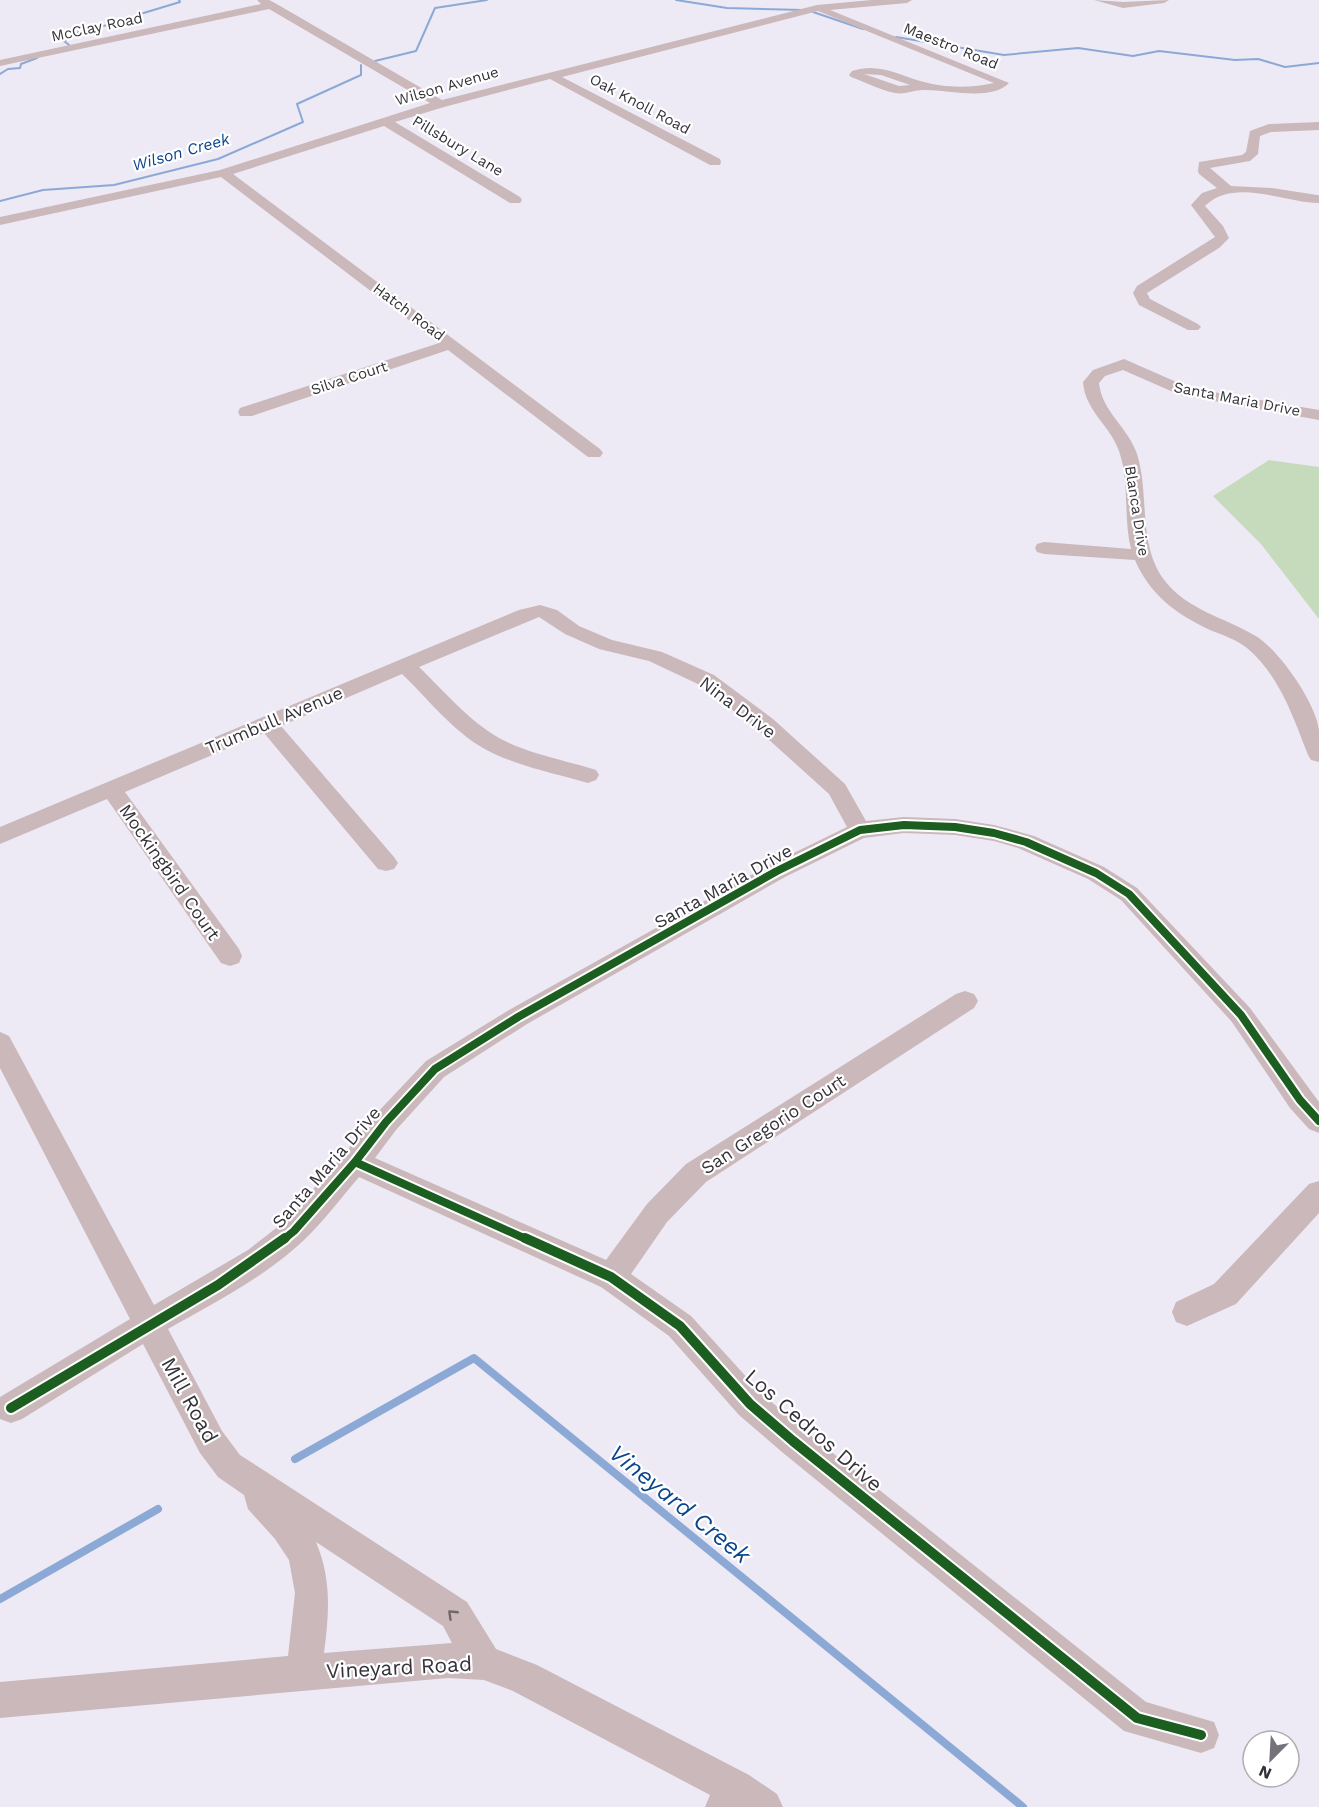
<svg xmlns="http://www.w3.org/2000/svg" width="1319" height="1807" viewBox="0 0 1319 1807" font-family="'Work Sans',sans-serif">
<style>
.green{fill:#c6dabc}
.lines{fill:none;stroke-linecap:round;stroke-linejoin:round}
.stream-far1{stroke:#8ca9d6;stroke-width:2}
.stream{stroke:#8ca9d6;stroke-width:8}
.minor{fill:#cab8ba;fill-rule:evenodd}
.cycleway-far1-casing{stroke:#fff;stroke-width:12}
.cycleway-casing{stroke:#fff;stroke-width:14}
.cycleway-far1{stroke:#1b5e20;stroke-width:8}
.cycleway{stroke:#1b5e20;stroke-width:10}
.oneway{stroke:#70686d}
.labels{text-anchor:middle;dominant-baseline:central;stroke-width:4.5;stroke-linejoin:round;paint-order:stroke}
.far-street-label{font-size:15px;fill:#34323a;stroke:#fff}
.far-water-label{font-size:16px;font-style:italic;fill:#0a458c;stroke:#fff}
.street-label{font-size:18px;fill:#34323a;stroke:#fff}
.near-street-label{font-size:21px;fill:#34323a;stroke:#fff}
.near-water-label{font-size:24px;font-style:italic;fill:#0a458c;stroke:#fff}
</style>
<rect width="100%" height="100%" fill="#edeaf6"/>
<!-- green -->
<path class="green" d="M1269,460l50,7v152l-58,-75 -48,-48z"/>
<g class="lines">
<!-- stream-far1 -->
<path class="stream-far1" d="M676,0l51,8 76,2
M813,12l50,17
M131,20l6,-5 43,-13 -1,-2
M896,37l108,18 74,-7 55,8 26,-5 76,9 23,-1 27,8 34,-4
M69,45l-5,-4 19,-12 39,-6
M375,61l41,-10 19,-43 52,-8
M0,74l8,-5 12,-1 1,-4 16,-6
M0,201l43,-11 71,-5 104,-26 85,-37 -6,-18 64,-29v-10"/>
<!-- stream -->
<path class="stream" d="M295,1459l179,-101 549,449
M0,1599l158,-90"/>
<!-- minor -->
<path class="minor" d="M257,0h12l6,3 167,97 375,-95 55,-5h40l-5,3 -77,7 179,73c-18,19 -64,6 -86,7 -9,0 -19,5 -28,3 -15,-3 -30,-11 -44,-16l-2,-2 3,-4c27,-9 46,4 72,11 20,6 49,6 70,1l-176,-72 -256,66 158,82 1,3 -1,3h-10l-160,-86 -106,28 -49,15 125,75 2,3 -2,3h-10l-126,-77 -151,48 367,275 3,4 -3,4h-12l-140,-107 -196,66h-12l-2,-4 2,-4 199,-65 -218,-166 -221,48v-8l220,-47 210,-67 -161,-94 -269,57v-6l261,-56zM864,74l17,1 29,10 -11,1z
M1094,0l29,2 46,-2 -5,3 -41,5z
M1319,122v8l-48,2 -11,4 -2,18 -8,7 -40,7 21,18 41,2 45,7h2v8c-34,0 -85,-26 -114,3l18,20 6,12 -10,10 -72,45 3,6 48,25 3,3 -3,3h-10l-49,-25 -6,-12 4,-7 78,-49 -24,-32 11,-12 15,-5 -18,-14 -1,-3 1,-9 43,-7 4,-3 4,-21 19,-7z
M1124,359l66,29 129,22v10l-139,-25 -57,-25 -18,6 -6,7c3,29 29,44 38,71 13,41 0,91 28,127 23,29 58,36 89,54 24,13 62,68 65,95 0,11 0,22 0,32l-8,-2 -3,-5c-15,-38 -28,-79 -61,-107 -10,-8 -24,-13 -37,-18 -34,-16 -60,-35 -75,-70l-91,-6 -7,-2 -2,-4 2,-4 7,-2 87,7c-8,-32 -1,-66 -12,-98 -9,-26 -34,-40 -36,-69l10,-12z
M540,605l17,5 22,16 33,14 50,12 52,23 59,44 72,65 21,37 38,-4 51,2 39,6 40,11 70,31 33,21 113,120 69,94v31l-10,-4 -19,-21 -58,-86 -111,-122 -33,-21 -70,-31 -24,-7 -39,-6 -51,-2 -40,5 -79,39 -258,147 -83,53 -48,53 -21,28 231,102 41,-56 39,-40 270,-170 9,-3 9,3 4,7 -4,7 -268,174 -39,40 -36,52 60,42 70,77 43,37 342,272 68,20 5,13 -5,13 -13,5 -77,-22 -342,-279 -43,-37 -70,-79 -68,-49 -242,-110c-18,21 -35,44 -55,63 -39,37 -90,63 -136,89l54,102 18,24 227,147 29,47 41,16 212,110 28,19 6,13h-78l5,-12 -197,-104 -29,-11 -36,-2 -448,40v-36l288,-26 7,-63 -6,-33 -14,-21 -27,-30 -4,-14 -26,-18 -18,-24 -57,-109 -121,75 -11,4 -11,-4v-22l130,-78 -130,-251v-36l9,4 145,269 94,-55 36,-28 61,-69 31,-39 50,-53 83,-51 260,-145 78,-38 -18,-33 -72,-65 -57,-44 -51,-24 -50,-12 -34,-15 -26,-17 -120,50c25,24 49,53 80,71 29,16 65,22 97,32l3,5 -3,5 -8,3c-34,-10 -73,-17 -105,-35 -31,-18 -55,-49 -81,-74l-121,52 113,131 4,6 -4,6 -8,2 -8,-2 -114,-136 -139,59 114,157 3,7 -3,7 -9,3 -9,-3 -114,-164 -107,45v-17l519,-217zM316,1542l127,84 9,17 -128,10c5,-39 8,-73 -8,-111z
M1319,1181v32l-83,91 -49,22 -11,-4 -4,-10 4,-10 38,-18 95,-100z"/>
<!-- cycleway-far1 casing -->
<g class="cycleway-far1-casing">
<path id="cycleway-far1" d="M355,1162l173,78
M283,1240l11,-9 61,-69 31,-40 49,-53 83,-52 259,-146 83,-41 44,-5 51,2 39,6 32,9 70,31 33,21 112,121 59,85 19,21"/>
</g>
<!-- cycleway casing -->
<g class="cycleway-casing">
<path id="cycleway" d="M525,1238l86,39 69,49 70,78 43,37 344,277 64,17
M11,1408l207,-123 67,-47"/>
</g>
<!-- cycleway-far1 -->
<use href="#cycleway-far1" class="cycleway-far1"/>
<!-- cycleway -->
<use href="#cycleway" class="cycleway"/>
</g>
<!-- one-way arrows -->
<defs><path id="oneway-chevron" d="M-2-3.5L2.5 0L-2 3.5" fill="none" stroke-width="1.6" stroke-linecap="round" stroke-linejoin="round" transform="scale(1.5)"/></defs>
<use class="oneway" href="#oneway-chevron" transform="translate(452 1614) rotate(-136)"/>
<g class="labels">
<!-- far-street labels -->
<g class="far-street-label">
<text transform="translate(97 27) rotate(-12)">McClay Road</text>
<text transform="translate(951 46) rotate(22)">Maestro Road</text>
<text transform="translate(447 86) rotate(-16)">Wilson Avenue</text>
<text transform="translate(640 104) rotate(28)">Oak Knoll Road</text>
<text transform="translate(458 146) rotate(31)">Pillsbury Lane</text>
<text transform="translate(409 312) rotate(37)">Hatch Road</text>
<text transform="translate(349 378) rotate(-18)">Silva Court</text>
<text transform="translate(1237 399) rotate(11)">Santa Maria Drive</text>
<text transform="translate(1137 511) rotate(81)">Blanca Drive</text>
</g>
<!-- far-water labels -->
<g class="far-water-label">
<text transform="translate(181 152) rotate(-16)">Wilson Creek</text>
</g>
<!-- street labels -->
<g class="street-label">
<text transform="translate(738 707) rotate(37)">Nina Drive</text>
<text transform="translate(274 720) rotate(-23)">Trumbull Avenue</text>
<text transform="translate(170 872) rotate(55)">Mockingbird Court</text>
<text transform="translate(723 886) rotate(-29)">Santa Maria Drive</text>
<text transform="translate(773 1124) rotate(-33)">San Gregorio Court</text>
<text transform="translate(326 1167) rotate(-49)">Santa Maria Drive</text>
</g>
<!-- near-street labels -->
<g class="near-street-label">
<text transform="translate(190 1400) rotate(61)">Mill Road</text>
<text transform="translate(814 1430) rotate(41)">Los Cedros Drive</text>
<text transform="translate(399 1667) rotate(-3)">Vineyard Road</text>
</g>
<!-- near-water labels -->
<g class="near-water-label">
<text transform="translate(680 1504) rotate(39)">Vineyard Creek</text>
</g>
</g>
<!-- north arrow -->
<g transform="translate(1271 1759) rotate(204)"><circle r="28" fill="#ffffff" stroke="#aeadb0" stroke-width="1.5"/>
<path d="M0-4.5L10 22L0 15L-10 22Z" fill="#75727c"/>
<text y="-9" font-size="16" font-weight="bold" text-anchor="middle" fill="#34323a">N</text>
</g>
</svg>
